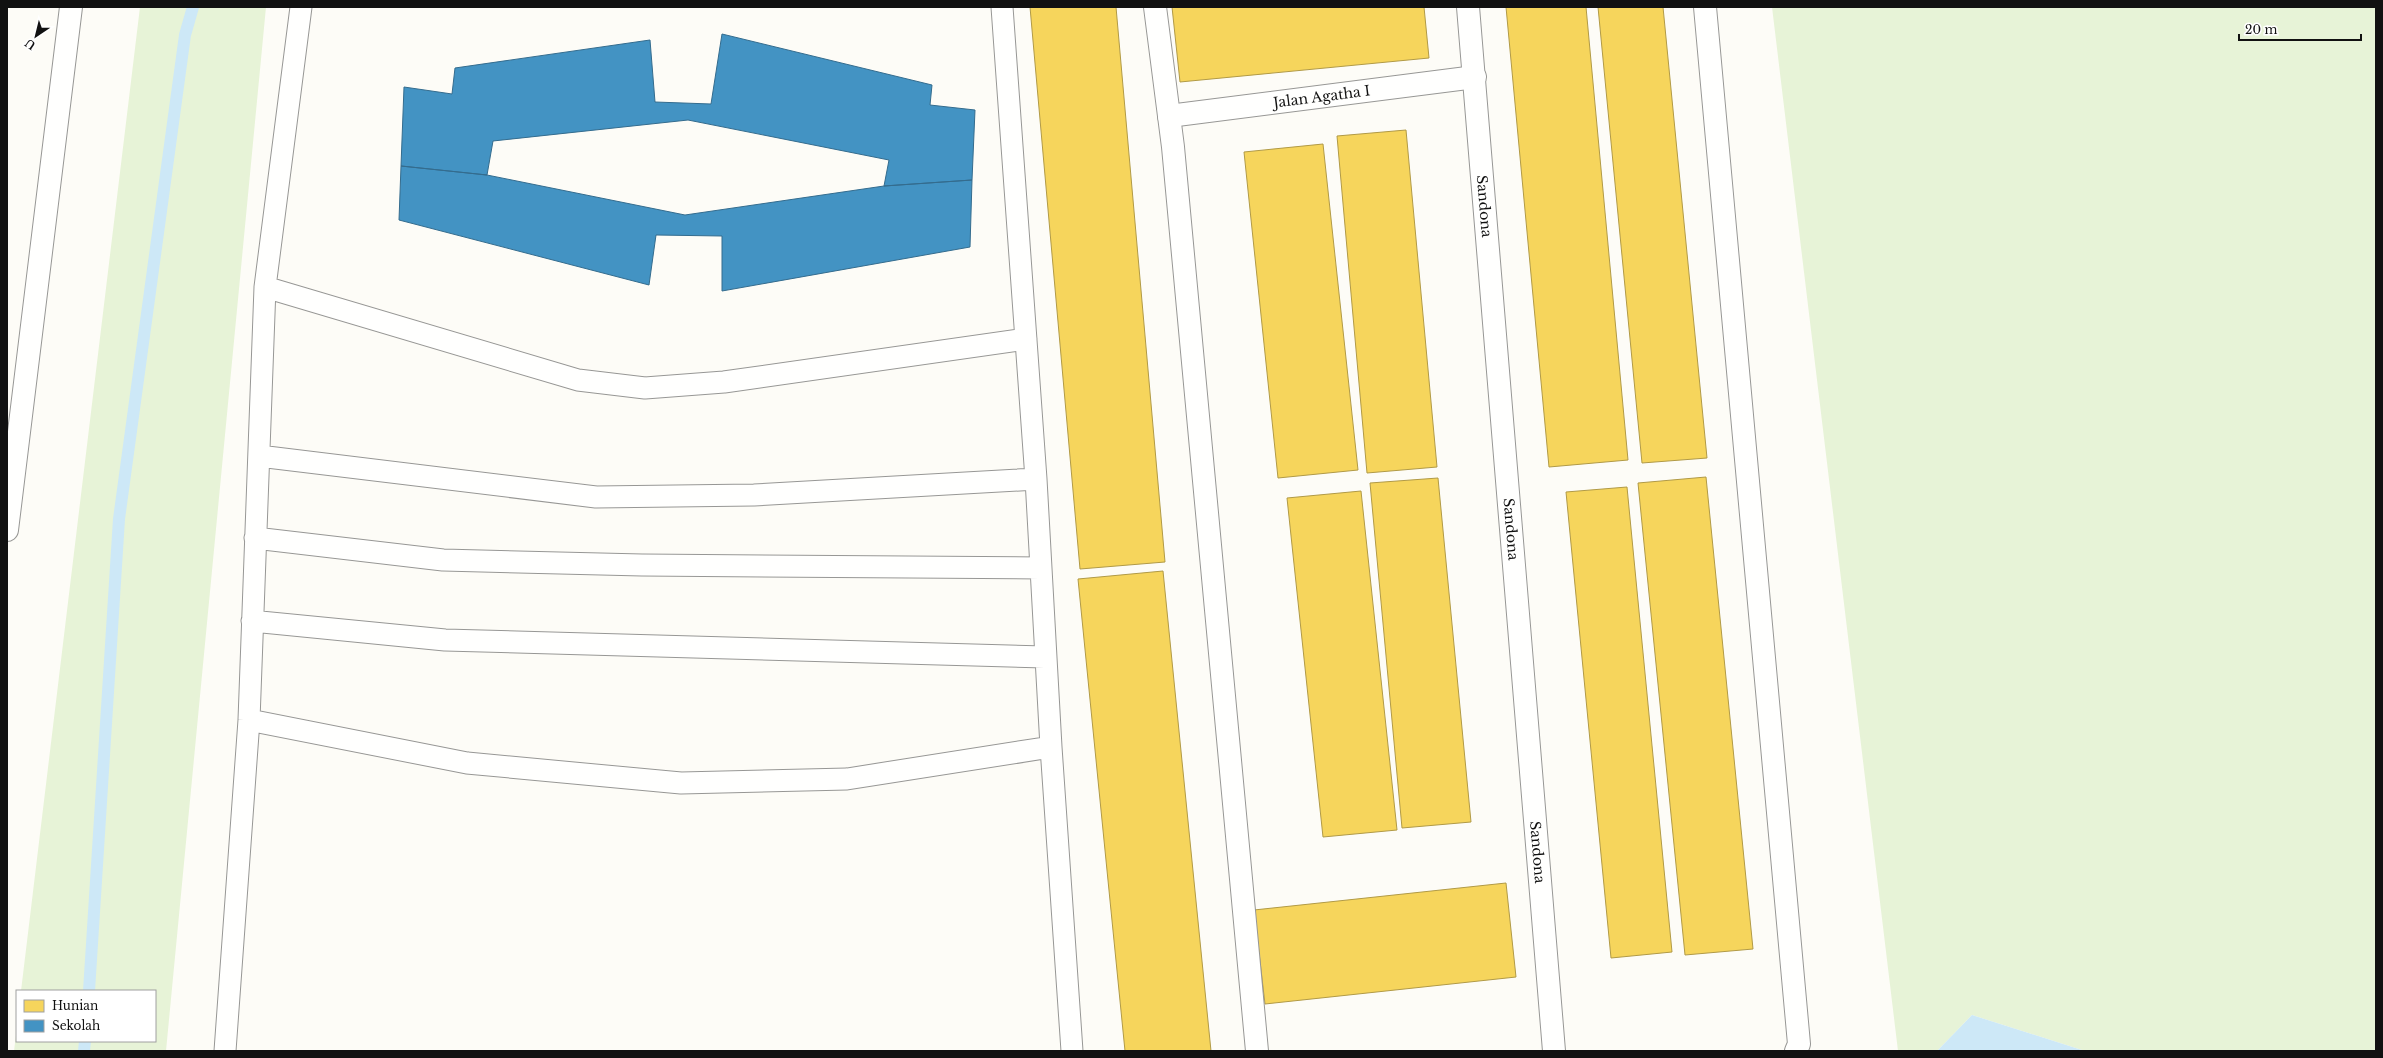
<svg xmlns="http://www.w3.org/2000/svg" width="2383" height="1058" viewBox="0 0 2383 1058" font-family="'Libre Baskerville',serif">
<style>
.green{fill:#e7f3d7}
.water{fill:#cde8f7}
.homes{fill:#f6d55c;stroke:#b19a46}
.schools{fill:#4393c3;stroke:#346c8e}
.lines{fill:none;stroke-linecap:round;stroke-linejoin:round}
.stream{stroke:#cde8f7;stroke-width:12}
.lane-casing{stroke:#979795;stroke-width:23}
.street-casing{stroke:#979795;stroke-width:24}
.lane{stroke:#fffffe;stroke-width:21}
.street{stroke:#fffffe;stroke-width:22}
.labels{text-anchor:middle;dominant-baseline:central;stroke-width:4;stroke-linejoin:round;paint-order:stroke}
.street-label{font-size:14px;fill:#111;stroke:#fff}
</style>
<rect width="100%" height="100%" fill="#fdfcf7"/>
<!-- green -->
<path class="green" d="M140,7h126l-100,1044h-152l3,-24v14h138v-50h-134z
M1772,7h604v1044h-291l-113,-36 -35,36h-39z"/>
<!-- water -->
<path class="water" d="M1972,1015l113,36h-148z"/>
<!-- homes -->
<path class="homes" d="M1030,7h86l49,555 -85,7z
M1172,7h252l5,51 -249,24z
M1506,7h80l42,453 -79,7z
M1598,7h65l44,451 -65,5z
M1406,130l31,337 -70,6 -30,-337z
M1323,144l35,326 -80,8 -34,-326z
M1706,477l47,472 -68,6 -47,-472z
M1438,478l33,344 -69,6 -32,-345z
M1627,487l45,465 -61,6 -45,-466z
M1361,491l36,339 -74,7 -36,-339z
M1163,571l48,480h-86l-47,-472z
M1506,883l10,94 -251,27 -11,-94z"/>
<!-- schools -->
<path class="schools" d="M722,34l210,51 -2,20 45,5 -3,70 -88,6 5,-26 -201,-40 -195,21 -6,34 -86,-9 3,-79 48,7 3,-26 195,-28 5,62 56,2z
M401,166l86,9 198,40 199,-29 88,-6 -2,67 -248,44v-55l-66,-1 -7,50 -250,-65z"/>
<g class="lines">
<!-- stream -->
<path class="stream" d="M89,991l30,-472 66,-484 8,-28
M84,1051l1,-10"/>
<!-- lane casing -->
<g class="lane-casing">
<path id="lane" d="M1002,7l34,472 15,268 21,304
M265,287l313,93 67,8 79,-6 302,-43
M259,456l337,41 158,-2 282,-16
M255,538l188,22 199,5 398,3
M252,621l193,19 600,17
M249,720l218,43 214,20 166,-4 204,-32
M225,1051l24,-331 16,-433 36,-280"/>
</g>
<!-- street casing -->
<g class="street-casing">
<g id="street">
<path d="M1155,7l18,140 84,904"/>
<path id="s1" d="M1468,7l86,1044"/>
<path d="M1705,7l94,1037 -3,7"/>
<path id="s2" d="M1169,116l306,-39"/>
<path d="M7,530l64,-523"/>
</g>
</g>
<!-- lane -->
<use href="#lane" class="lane"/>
<!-- street -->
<use href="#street" class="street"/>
</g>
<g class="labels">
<!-- street labels -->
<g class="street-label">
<text stroke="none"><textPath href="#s2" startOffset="154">Jalan Agatha I</textPath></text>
<text stroke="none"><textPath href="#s1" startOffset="200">Sandona</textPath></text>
<text stroke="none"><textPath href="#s1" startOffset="524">Sandona</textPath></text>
<text stroke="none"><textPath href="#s1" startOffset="848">Sandona</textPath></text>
</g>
</g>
<!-- border -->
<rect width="2383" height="1058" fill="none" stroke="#111111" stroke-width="16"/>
<!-- legend -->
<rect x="16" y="990" width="140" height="52" fill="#ffffff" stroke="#a0a0a0"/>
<rect x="24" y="1000" width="20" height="12" fill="#f6d55c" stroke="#a0a0a0"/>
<text x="52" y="1010" font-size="12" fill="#111111">Hunian</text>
<rect x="24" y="1020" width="20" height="12" fill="#4393c3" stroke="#a0a0a0"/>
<text x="52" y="1030" font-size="12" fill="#111111">Sekolah</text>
<!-- north arrow -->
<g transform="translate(36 36) rotate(215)" stroke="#ffffff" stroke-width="3" paint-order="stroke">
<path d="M0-3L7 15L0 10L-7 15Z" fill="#111111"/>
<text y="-6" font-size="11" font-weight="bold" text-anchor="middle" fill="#111111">U</text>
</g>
<!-- scale -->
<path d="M2239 34v6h122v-6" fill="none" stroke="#111111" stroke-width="2"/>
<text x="2245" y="34" font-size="12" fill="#111111" stroke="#ffffff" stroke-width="3" paint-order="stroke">20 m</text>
</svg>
